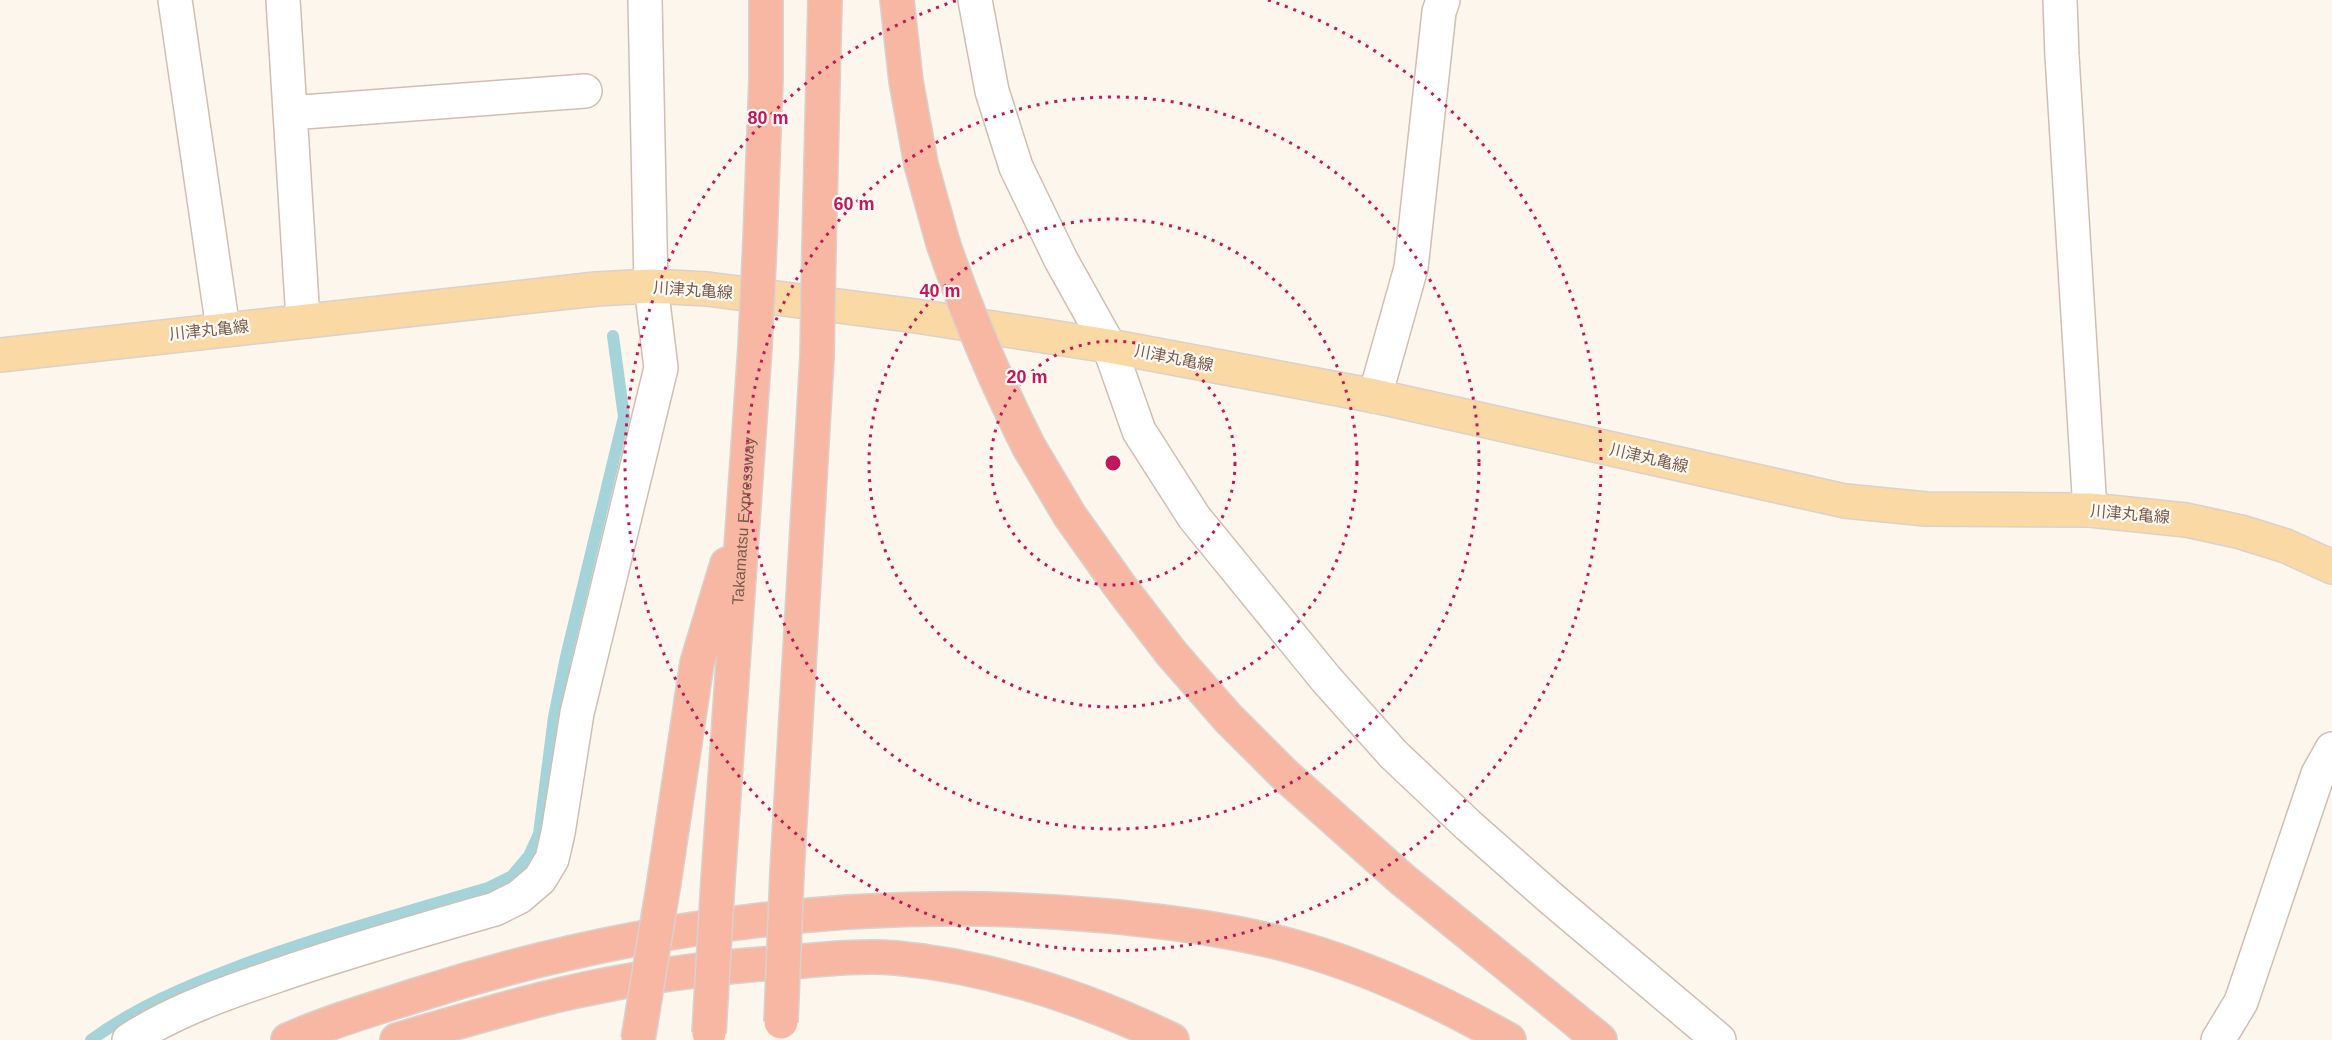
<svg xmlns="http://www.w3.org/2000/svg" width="2332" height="1040" viewBox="0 0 2332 1040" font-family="Helvetica,'Noto Sans JP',sans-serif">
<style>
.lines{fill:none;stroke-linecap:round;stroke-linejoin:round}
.stream{stroke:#a5d3da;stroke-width:12}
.minor-casing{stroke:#d1beb0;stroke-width:36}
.major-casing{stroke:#dad1cd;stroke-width:36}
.highway-casing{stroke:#dad1cd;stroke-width:36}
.minor{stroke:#fff;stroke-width:33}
.major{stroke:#fbd9a5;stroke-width:33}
.highway{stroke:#f7b7a3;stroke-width:33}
.highway-bridge-casing{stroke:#dad1cd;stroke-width:36;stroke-linecap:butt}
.highway-bridge{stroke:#f7b7a3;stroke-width:33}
.ring{fill:none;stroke:#c2185b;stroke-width:3;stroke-dasharray:3 6}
.labels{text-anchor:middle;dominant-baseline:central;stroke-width:4.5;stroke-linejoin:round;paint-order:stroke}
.street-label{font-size:16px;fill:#7a5c4d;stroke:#fffaf3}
.centre{fill:#c2185b;stroke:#fffaf3;stroke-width:3}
.ring-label{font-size:18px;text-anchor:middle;font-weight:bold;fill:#c2185b;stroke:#fffaf3;stroke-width:4.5;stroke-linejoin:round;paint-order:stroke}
</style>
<rect width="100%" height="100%" fill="#fdf6ec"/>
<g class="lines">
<!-- stream -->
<path class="stream" d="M91,1040c44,-32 93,-53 143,-72 83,-31 169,-55 254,-80l24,-12 17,-20 10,-22 15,-117 12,-60 58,-240 -11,-81"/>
<!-- minor casing -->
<g class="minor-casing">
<path id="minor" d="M175,0l48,329
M283,0l20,320
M975,0l17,91 24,76 45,93 48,86 30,85 55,86 132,162 67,75 75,71 85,75 166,140
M2060,0l2,56 28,454
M290,113l295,-22
M1375,396l36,-128 28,-256 4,-12
M129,1040c45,-29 96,-47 147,-64 72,-25 146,-46 219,-67l24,-12 21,-18 12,-20 6,-26 19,-120 84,-345 -10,-82 -6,-286
M2218,1040l23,-38 77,-228 14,-25"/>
</g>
<!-- major casing -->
<g class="major-casing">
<path id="major" d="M0,355l596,-66 55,-3 56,3 209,27 193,30 266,50 470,105 81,8 164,1 96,10 55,12 45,14 46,21"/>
</g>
<!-- highway casing -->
<g class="highway-casing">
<g id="highway">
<path d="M897,0l9,81 15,83 22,79"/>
<path d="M760,240l6,-161v-79"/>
<path d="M819,247l6,-247"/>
<path d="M1029,447l41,69 52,73 50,65 56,64 56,56 119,106 197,160"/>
<path d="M787,872l30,-515"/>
<path id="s1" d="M718,880l37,-533"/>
<path d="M664,882l33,-219 30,-99"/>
<path d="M288,1040c43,-19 88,-32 132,-46 221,-71 456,-100 688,-78 62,6 126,14 187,31 76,21 147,55 214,93"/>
<path d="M397,1040c58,-17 116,-35 175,-48 72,-16 146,-26 220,-30 34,-3 70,-7 104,-4 97,9 189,40 276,82"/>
</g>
</g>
<!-- minor -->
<use href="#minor" class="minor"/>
<!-- major -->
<use href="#major" class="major"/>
<!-- highway -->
<use href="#highway" class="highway"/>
<!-- highway-bridge casing -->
<g class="highway-bridge-casing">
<path id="highway-bridge" d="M943,243c24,70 52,137 86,204
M755,347l5,-107
M817,357l2,-110
M781,1022l6,-150
M709,1033l9,-153
M638,1040l26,-158"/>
</g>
<!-- highway-bridge -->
<use href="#highway-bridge" class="highway-bridge"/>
</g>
<!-- distance rings -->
<g class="ring">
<circle cx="1113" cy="463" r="122"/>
<circle cx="1113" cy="463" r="244"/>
<circle cx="1113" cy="463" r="366"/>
<path d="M1268 0A488 488 0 1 1 958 0"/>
</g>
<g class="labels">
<!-- street labels -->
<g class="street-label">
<text transform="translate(693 290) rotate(4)">川津丸亀線</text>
<text transform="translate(209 330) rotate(-6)">川津丸亀線</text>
<text transform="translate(1174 358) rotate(11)">川津丸亀線</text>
<text transform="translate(1649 458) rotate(13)">川津丸亀線</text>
<text transform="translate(2130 514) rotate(5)">川津丸亀線</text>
<text stroke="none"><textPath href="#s1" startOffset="360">Takamatsu Expressway</textPath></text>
</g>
</g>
<circle cx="1113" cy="463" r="9" class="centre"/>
<g class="ring-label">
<text x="768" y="124">80 m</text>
<text x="854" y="210">60 m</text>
<text x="940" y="297">40 m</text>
<text x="1027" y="383">20 m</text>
</g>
</svg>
